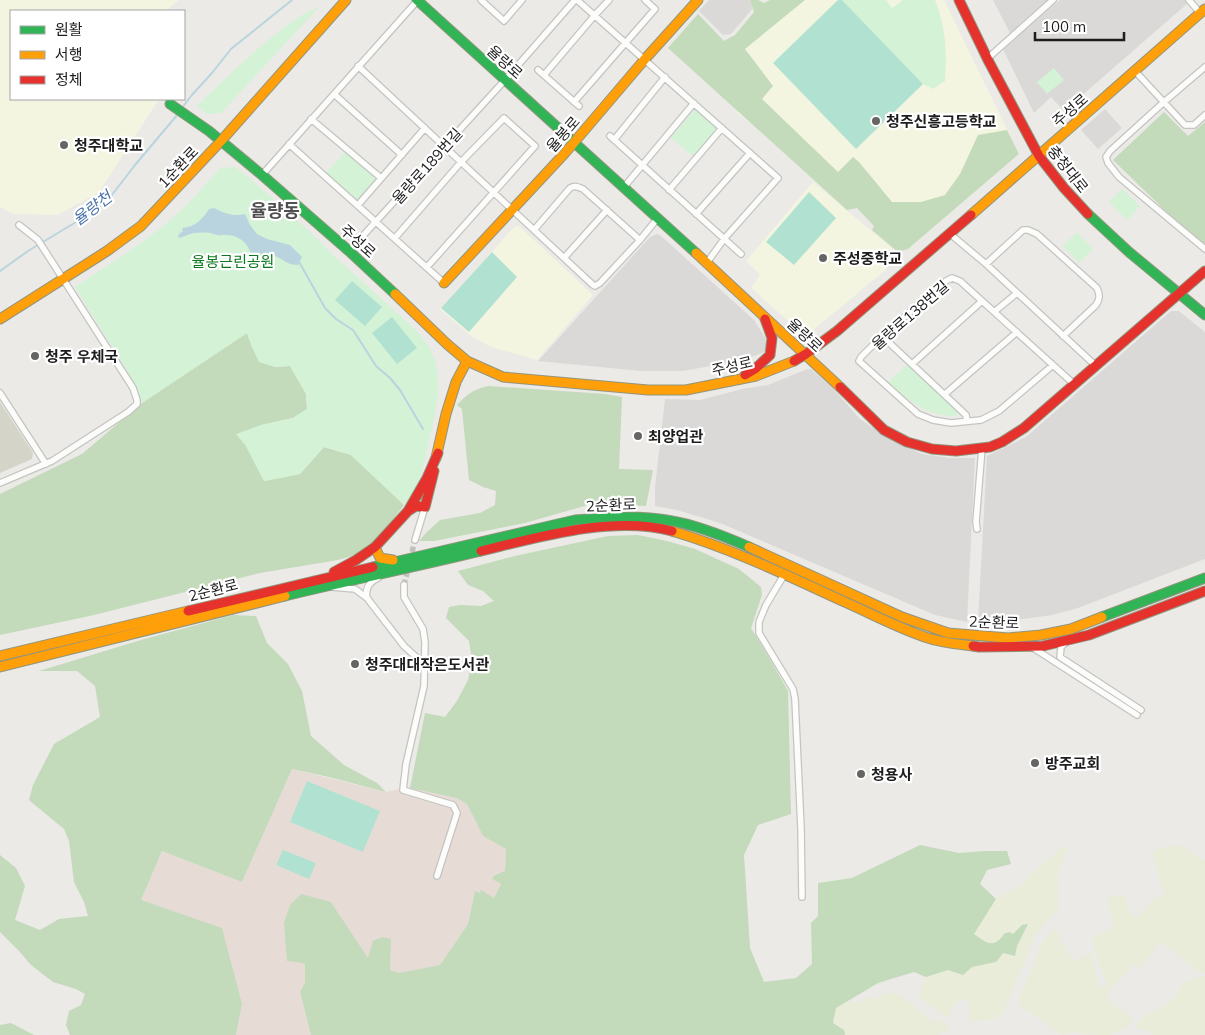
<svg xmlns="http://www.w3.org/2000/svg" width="1205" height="1035" viewBox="0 0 1205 1035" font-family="Mulish,'Noto Sans KR',sans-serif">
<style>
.residential{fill:#dad9d7}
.education{fill:#f4f5e0}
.military{fill:#e6dcd5}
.construction{fill:#d4d4c8}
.farmland{fill:#e9ecd9}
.forest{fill:#c3dabb}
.park{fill:#d3f2d6}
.pitch{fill:#b1e2d1}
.water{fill:#b9d4de}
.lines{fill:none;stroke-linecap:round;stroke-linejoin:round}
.stream{stroke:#b9d4de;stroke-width:2}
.street-tunnel{stroke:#c2c1be;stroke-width:5.5;stroke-dasharray:5.5 3;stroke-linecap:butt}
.street-casing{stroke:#c4c4c2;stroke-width:8}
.fast-casing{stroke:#91957e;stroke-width:11}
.slow-casing{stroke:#91957e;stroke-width:11}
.jam-casing{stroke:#91957e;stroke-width:11}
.street{stroke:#fcfcfb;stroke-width:5.5}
.fast{stroke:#30b455;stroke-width:9}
.slow{stroke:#ff9f0a;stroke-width:9}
.jam{stroke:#e5322d;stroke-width:9}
.poi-dot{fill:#656563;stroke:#fff;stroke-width:2}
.labels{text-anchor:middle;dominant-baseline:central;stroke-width:4.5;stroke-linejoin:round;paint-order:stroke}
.street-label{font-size:15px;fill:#1d1d1d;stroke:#fff}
.poi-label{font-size:15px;font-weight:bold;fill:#1d1d1d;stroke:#fff;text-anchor:start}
.park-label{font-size:15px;fill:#0d791f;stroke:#fff}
.water-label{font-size:16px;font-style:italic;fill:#4b73ab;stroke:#fff}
.quarter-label{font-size:18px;font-weight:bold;fill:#505050;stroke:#fff}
</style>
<rect width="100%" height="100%" fill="#ebeae6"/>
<!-- residential -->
<path class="residential" d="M709,0h41l3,8 -22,26 -8,1 -24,-24z
M993,0h56l-38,35z
M1060,0h126l2,3 -124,108 -13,-14 -17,16 -31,-64z
M1105,109l17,19 -24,21 -17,-19z
M657,234l3,1 94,85 14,22 -1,9 -24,9 -60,11h-42l-103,-10 112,-124z
M1171,311h8l26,21v227l-127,49 -26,7 -51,7 -23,-1 9,-165 39,-19z
M811,369l20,17 29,33 33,22 29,13 28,4h25l-8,164 -32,-7 -215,-92 -43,-13 -22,-4v-19l10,-88 35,1 42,-11 26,-4 37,-15z"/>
<!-- education -->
<path class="education" d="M0,0h179l-14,11h-154v88h148l-60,93 -41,23 -45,-1 -13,-7z
M750,0h8l6,3 6,-3h174l75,154 -111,95 -170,-136 -3,-6 -11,-65 11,-7 19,-23z
M813,182l87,73 -17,17 -71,59 -9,3 -52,-46 9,-13 -14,-14z
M515,226h4l74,69 -56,65 -46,-13 -20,-11 -31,-27z"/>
<!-- military -->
<path class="military" d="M292,769l94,23 22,-5 49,11 10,6 16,32 23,13 -1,22 -11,3 -2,5 9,5 -7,14 -13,-7 -1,2 -5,-2 -7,33 -28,41 -11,3 -30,5 -9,-3 1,-31 -23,20 -37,-57 -8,-1 -21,62 3,2v17l-5,10 11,43h-75l6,-31 -101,-104 21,-49 80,31z"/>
<!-- construction -->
<path class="construction" d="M0,402l33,51 -1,6 -32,14z"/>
<!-- farmland -->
<path class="farmland" d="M1181,844l15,12 9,4v113h-5l-39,-31 -23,27 -3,-5 -27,28 4,11 23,17 -7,6 -17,9h-18l-20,-3 -9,3 -4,-1 -26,-19 -16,-10v-4l25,-60 12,-13 19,34 17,-10 9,36 7,-1 -16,-48 23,-12 -7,-31 17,-1 5,15 7,9 7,-7 10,-14 11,-3 -12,-41 7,-6z
M1068,846l-1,4 -7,17 -3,8 2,25 -2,11 -15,15 -7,11 -32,76 -9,6 -25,3 1,-13 -4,-11 -12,6 -6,13 -4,-1 -26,-19 8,-20 22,-7 15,5 9,-8 24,-5 7,-9 12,3 2,-10 11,-22 -6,1 -9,9 -21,10 -7,-2 -11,-8 22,-35 16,-10 10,-3 8,-11 29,-25z
M1205,976v59h-54v-3l-16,-4 4,-7 6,-5 28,-16 11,-18z
M886,993h9l15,9 24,20 6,-3 11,11 -13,5h-93l-1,-5 -11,-7 2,-15 13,-7 15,2 2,-7 10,4z"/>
<!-- forest -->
<path class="forest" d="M750,0h8l6,3 6,-3h35l-60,49 28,37 -11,13 76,73 15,-15 6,5 33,40h29l24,-7 15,-21 18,-39 29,-5 12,24 -111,95 -10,3 -26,-22 2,-4 -17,-18 -10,2 -179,-162 30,-34 26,27 11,-6 19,-23z
M1164,112l24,24 17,-14v127l-92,-89z
M247,333l5,14 23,20 15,-1 16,28 1,15 -14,9 -32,7 -15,21 18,35 36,-7 24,-27 27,8 53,50 -21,27 -18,20 -27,8 -78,13 -166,42 -94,20v-141l82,-40 60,-51z
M488,386l117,8 17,3 -3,72 34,1 -7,36 -51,-3 -70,20 -91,18h-15l8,-9 13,-12 40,-7 15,-8 1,-14 -13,-4 -14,-7 -7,-71 -5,-4c10,-11 16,-15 31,-19z
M638,535l29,6 28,8 44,20 22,18 1,8 -11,33 20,33 17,30 3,123 -33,11 -14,30 6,93 14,34 32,-4 16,-14 -1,-41 7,-7v-33l34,-5 68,-33 39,8 26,-2h22l4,13 -24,6 -7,14 16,15 -22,35c12,9 20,15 30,0l5,-2 4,2 9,-9 6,-1 -11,22 -2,10 -12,-3 -7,9 -24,5 -9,8 -15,-5 -22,7 -12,-5 -36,11 -42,25 -3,15 11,7 1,5h-534l-11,-43 5,-10v-17l-3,-2 -15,-2 -3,-38 6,-18 11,-11 30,8 37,56 5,-17 9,-4 9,2 -1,31 9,3 41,-8 28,-41 7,-33 5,2 1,-3 13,8 7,-14 -9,-5 2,-4 11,-4 1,-22 -23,-13 -16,-32 -10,-6 -47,-10 15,-75 20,4 12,-16 11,-21 4,-20 -3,-19 -23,-23 3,-11 11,-2 21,1 13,-5 -11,-10 -15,-6 -10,-14 57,-15 93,-20z
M233,615l23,1 11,27 21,21 14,27 9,45 33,29 33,18 9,9 -57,-15 -37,-8 -50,113 -80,-31 -21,49 81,28 20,76 -6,31h-166l-4,-10 3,-14 12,-6 4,-11 -9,-5 -23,-7 -22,-17 -12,-14 -19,-19v-77l16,13 9,18 -10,34 25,10 19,-11 29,-3 -4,-14 -10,-20 -5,-41 -5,-12 -35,-29 4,-15 21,-41 46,-27 -5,-31 -18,-15h-38l102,-31z
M11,1023l23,12h-34v-10z"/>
<!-- park -->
<path class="park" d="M842,0h44l6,8 11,-8h32c11,29 12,50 10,81l-12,8 -10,-5z
M320,6l-99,107 -14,1 -10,-8c31,-30 66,-65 102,-89 7,-5 14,-7 21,-11z
M1054,68l10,12 -17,14 -10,-12z
M696,108l22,19 -24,30 -23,-19z
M345,152l32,28 -19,21 -32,-28z
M235,167l13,10 62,55 24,24 73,66c14,12 27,28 30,48 4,24 -3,48 -8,71 -5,22 -9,47 -25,64l-53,-50 -27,-8 -24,27 -36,7 -18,-35 -10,-12 25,-9 32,-7 14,-9 -1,-15 -16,-28 -15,1 -16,-5 -7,-15 -5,-14 -105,70 -11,-26 -56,-90c31,-21 63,-40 92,-64 19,-16 37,-36 53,-55z
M1122,189l18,17 -13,14 -18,-18z
M1077,232l16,17 -14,14 -16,-17z
M908,364l50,47 -1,5c-29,1 -49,-16 -69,-34z"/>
<!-- pitch -->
<path class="pitch" d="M838,0h4l81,84 -67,65 -83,-86z
M809,192l27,26 -42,47 -28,-23z
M492,252l25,25 -48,55 -28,-24z
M352,281l30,26 -17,19 -30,-26z
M392,317l25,31 -20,16 -25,-31z
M307,781l73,30 -17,41 -73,-30z
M283,850l33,13 -7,16 -33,-14z"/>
<!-- water -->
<path class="water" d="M214,208c10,5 19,9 31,6l5,11 7,9 10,5 23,6 12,12 -4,8c-14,-1 -12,-5 -23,-9 -8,-3 -17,0 -25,-4 -3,-11 -13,-17 -24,-17 -3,-1 -6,1 -8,0 -1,0 -8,-2 -8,-2 -5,-1 -11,0 -16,0 -6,1 -10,4 -15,5l-1,-3 5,-4 -1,-3c13,-1 20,-8 27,-19z"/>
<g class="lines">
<!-- stream -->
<path class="stream" d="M182,108l9,-12 21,-23 19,-24 61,-49
M298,260l27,48 11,11 17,11 23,36 14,12 10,12 23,39
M0,271l28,-20 58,-35 22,-16 27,-35 43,-51"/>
<!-- street-tunnel -->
<path class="street-tunnel" d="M404,585l11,-45"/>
<!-- street casing -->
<g class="street-casing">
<path id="street" d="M481,0l23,21 18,-21
M577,0l201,178 -54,61 -18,25
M1189,0l11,13
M988,58l65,-58
M358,66l235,219 2,1 5,-3 40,-43 17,-21
M1205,67l-41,35 -54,49 -4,6 2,6 11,14 86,72
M538,70l41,36
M1135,71l50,54h9l11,-10
M544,75l51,-60 14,-15
M334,94l68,61
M574,102l81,-93 -10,-9
M311,119l70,59
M610,136l131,118
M614,140l51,-63
M289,144l155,139
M262,175l156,-175
M624,187l70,-84
M669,190l53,-62
M358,205l67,-77
M696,214l54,-61
M534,230l36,-42c5,-3 8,-1 13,1l57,51
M949,233l37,31 110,102
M395,238l66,-76 43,-44 31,28 -108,121
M349,251l156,-171 70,-80
M564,258l43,-48
M986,264l37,-34h5l9,4 60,54c3,7 3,11 -1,17l-33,31
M994,312l23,-19
M882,336l84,79 1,6
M912,364l70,-63
M1053,365l-54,46 -18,9 -30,3 -18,-3 -15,-6 -59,-53 2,-4 21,-21 64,-55 6,-3 8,3 115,104
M0,393l46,71
M945,394l72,-62
M0,483l52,-22 76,-49 9,-8v-4l-4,-12 -95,-148 -19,-15
M977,529l-1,-7 6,-74
M415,540l10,-33
M784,575l-18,30 -7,17v11l34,56 2,10 6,129 1,69
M404,585v12l19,32 2,13 -1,44 -18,78 -3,26 50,15 4,8 -20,63
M332,587l23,2 12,9 37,48 20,18
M367,598c-2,-9 2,-16 11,-20
M1067,641l-6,6 -1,10 81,53
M1029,647l6,2 102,66"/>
</g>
<!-- fast casing -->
<g class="fast-casing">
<path id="fast" d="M417,0l279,253
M170,104l39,27 53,44 87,76 46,43
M1088,214l41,38 76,63
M373,567l202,-47c32,-3 65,-5 97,1 25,4 54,16 77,26
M285,596c65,-16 131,-29 196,-45
M1102,617l103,-39"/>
</g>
<!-- slow casing -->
<g class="slow-casing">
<path id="slow" d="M221,141l125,-141
M971,215l234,-206
M696,253l144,134
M444,283l121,-130 80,-94 53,-59
M395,294l52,50 20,17 36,16 145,13h38l70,-14 38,-15
M0,319l107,-68 34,-25 80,-85
M436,458l10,-44 10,-32 11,-21
M672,531c61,18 118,46 175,72 27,12 53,26 81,35 14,5 30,6 45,8
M375,547l5,11 13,2
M749,547l153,70 46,16 60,5 33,-3 30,-6 31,-12
M0,656l188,-45
M0,667l285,-71"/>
</g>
<!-- jam casing -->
<g class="jam-casing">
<path id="jam" d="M959,0l30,62 50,94 25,32 24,26
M794,361l12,-7 31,-23 134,-116
M745,375l10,-6 15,-14 2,-17 -7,-19
M840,387l44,43 23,12 25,7 24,2 34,-4 12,-5 22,-14 181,-157
M408,511l8,-5 9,1 9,-36
M481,551c58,-14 132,-36 191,-20
M334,572l22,-12 19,-13 33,-36 19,-33 11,-25
M188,611l185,-44
M973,646l6,1 64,-1 46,-11 116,-44"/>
</g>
<!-- street -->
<use href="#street" class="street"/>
<!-- fast -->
<use href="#fast" class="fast"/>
<!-- slow -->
<use href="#slow" class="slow"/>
<!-- jam -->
<use href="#jam" class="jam"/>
</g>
<!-- markers -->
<g class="poi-dot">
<circle cx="876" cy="121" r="5"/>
<circle cx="64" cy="145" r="5"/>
<circle cx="823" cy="258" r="5"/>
<circle cx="35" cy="356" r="5"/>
<circle cx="638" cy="436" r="5"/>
<circle cx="355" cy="664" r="5"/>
<circle cx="1035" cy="763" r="5"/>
<circle cx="861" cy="774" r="5"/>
</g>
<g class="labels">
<!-- street labels -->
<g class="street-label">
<text transform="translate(505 62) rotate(42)">율량로</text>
<text transform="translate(1070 110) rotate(-41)">주성로</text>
<text transform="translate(563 134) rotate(-49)">율봉로</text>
<text transform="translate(427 166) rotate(-48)">율량로189번길</text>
<text transform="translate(178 167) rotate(-46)">1순환로</text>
<text transform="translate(1068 169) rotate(52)">충청대로</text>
<text transform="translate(358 241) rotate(42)">주성로</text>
<text transform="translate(910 315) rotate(-41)">율량로138번길</text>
<text transform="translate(805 335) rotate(43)">율량로</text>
<text transform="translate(732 366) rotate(-13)">주성로</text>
<text transform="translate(611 505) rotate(-2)">2순환로</text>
<text transform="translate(213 590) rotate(-14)">2순환로</text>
<text transform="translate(994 622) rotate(2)">2순환로</text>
</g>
<!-- poi labels -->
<g class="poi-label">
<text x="886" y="121">청주신흥고등학교</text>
<text x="74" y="145">청주대학교</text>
<text x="833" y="258">주성중학교</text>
<text x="45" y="356">청주 우체국</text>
<text x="648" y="436">최양업관</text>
<text x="365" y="664">청주대대작은도서관</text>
<text x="1045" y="763">방주교회</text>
<text x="871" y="774">청용사</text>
</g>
<!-- park labels -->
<g class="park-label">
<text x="233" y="261">율봉근린공원</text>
</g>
<!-- water labels -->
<g class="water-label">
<text transform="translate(92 208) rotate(-37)">율량천</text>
</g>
<!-- quarter labels -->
<g class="quarter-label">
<text x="275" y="210">율량동</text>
</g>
</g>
<!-- legend -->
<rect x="10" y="10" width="175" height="90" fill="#ffffff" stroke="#a5a5a5"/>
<rect x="20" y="26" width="25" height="8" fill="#30b455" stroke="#a5a5a5"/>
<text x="55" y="35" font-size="15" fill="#1d1d1d">원활</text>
<rect x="20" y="51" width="25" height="8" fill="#ff9f0a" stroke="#a5a5a5"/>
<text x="55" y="60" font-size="15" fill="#1d1d1d">서행</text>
<rect x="20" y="76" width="25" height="8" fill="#e5322d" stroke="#a5a5a5"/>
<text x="55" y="85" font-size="15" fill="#1d1d1d">정체</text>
<!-- scale -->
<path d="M1035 32v8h89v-8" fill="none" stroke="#1d1d1d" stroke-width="2.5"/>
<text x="1042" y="32" font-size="15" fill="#1d1d1d" stroke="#ffffff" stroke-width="4" paint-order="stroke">100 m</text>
</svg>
